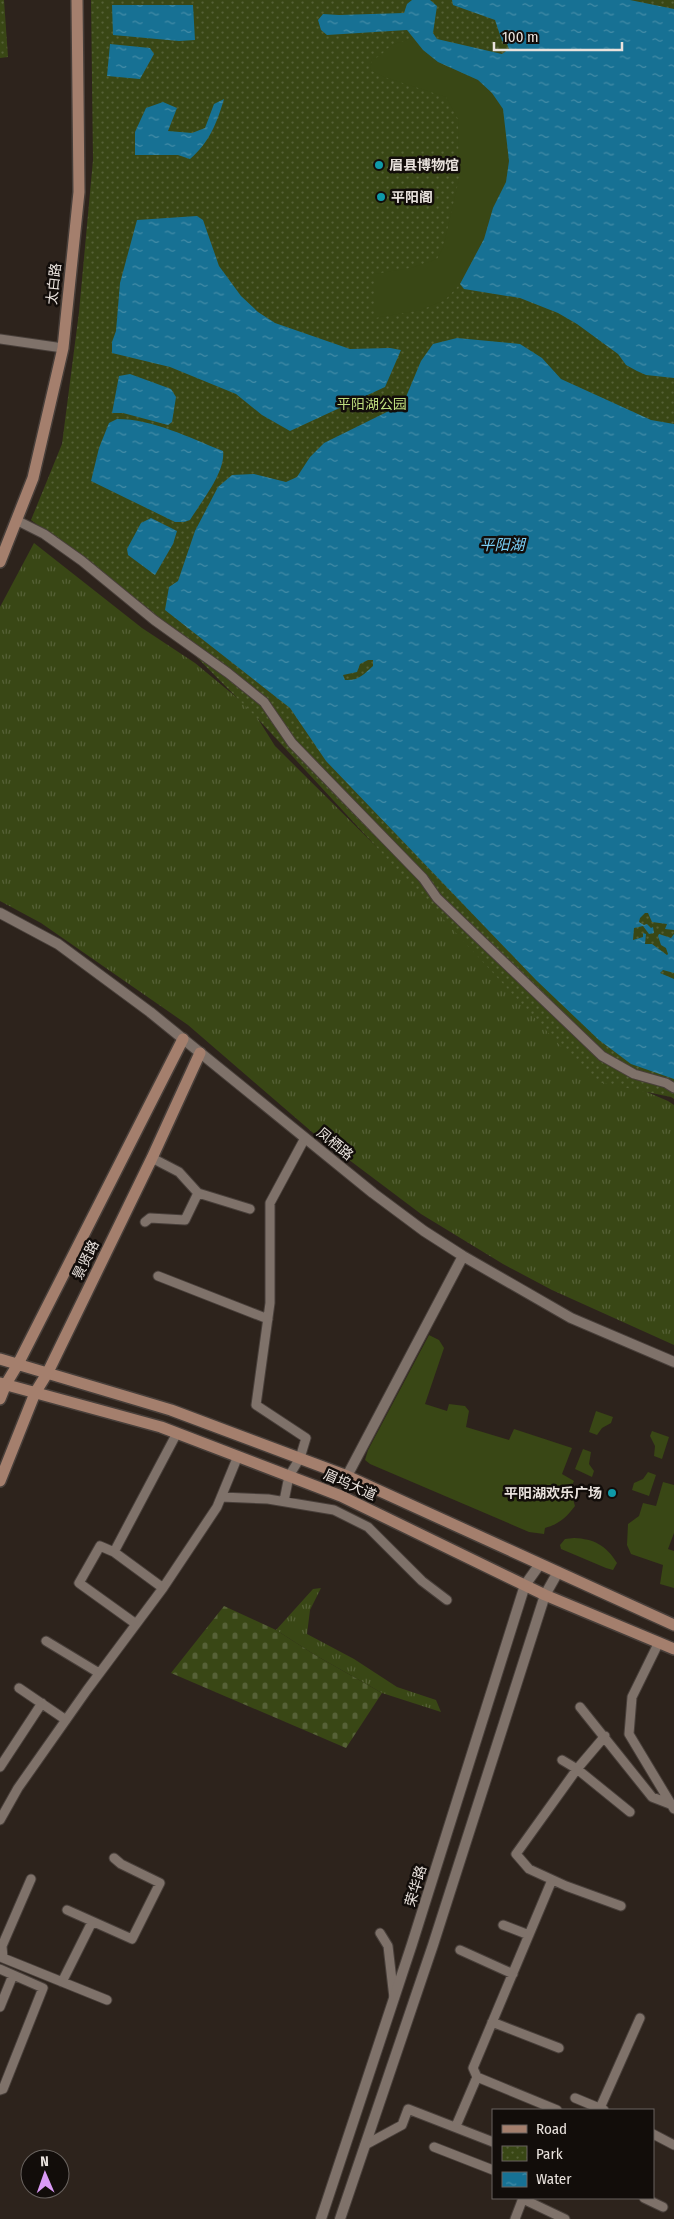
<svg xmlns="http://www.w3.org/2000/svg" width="674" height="2219" viewBox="0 0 674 2219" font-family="'Fira Sans Condensed','Noto Sans SC',sans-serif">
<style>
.grass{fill:url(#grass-tufts)}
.cemetery{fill:url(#cemetery-stones)}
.park{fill:url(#park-dots)}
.garden{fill:#394715}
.water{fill:url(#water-ripples);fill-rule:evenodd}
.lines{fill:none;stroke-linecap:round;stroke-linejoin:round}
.minor-casing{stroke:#483f3a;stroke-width:11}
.tertiary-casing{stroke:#483f3a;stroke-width:12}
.secondary-casing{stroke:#483f3a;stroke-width:14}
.minor{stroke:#7f726a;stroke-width:9}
.tertiary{stroke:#7f726a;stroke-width:10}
.secondary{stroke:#a47f6d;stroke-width:11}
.culture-dot{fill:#0f9aa8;stroke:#120d0a;stroke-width:2}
.labels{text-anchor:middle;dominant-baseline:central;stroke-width:5;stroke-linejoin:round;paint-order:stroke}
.poi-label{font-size:14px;font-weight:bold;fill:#e9e2dd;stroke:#120d0a;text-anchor:start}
.street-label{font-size:14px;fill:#e9e2dd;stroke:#120d0a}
.park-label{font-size:14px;fill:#bedd7e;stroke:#120d0a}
.water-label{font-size:15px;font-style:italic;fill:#7ad0f8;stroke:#120d0a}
</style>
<defs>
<pattern id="grass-tufts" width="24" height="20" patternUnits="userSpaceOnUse" patternTransform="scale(1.25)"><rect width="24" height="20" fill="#394715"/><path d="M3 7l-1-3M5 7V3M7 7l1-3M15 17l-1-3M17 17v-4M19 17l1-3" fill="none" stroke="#566137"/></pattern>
<pattern id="cemetery-stones" width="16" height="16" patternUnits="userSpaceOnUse" patternTransform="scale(1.25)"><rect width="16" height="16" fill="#394715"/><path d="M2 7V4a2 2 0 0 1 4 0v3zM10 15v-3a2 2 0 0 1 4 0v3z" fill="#566137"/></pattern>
<pattern id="park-dots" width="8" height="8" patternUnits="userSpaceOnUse" patternTransform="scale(1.25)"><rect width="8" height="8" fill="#394715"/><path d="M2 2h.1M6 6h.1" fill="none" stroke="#566137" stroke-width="1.8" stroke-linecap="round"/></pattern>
<pattern id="water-ripples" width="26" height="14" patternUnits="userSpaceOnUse" patternTransform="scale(1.25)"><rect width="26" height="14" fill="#177194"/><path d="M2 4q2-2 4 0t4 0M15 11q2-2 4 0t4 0" fill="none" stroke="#448ca7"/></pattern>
</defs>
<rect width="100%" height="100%" fill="#2d231c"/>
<!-- grass -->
<path class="grass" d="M34,543l108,85 53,35 58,48 22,35 330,328 63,27 6,4v240l-122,-55 -49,-26 -82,-50 -109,-82 -124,-107 -147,-102 -41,-22v-294z
M321,1588l-11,22 -3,24 47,25 43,28 39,13 5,12 -59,-19 -67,-38 -39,-25 37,-41z"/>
<!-- cemetery -->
<path class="cemetery" d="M224,1606l52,24 39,25 67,38 -36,55 -175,-75z"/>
<!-- park -->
<path class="park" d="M0,0h4l4,57 -8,1z
M91,0h583v1099l-3,-2 -78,-16 -335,-362 -109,-110 -118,-89 31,-76 17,-132 14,-152z"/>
<!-- garden -->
<path class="garden" d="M413,37l10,13 15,12 40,18 14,13 11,16 6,53 -3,20 -13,26 -9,31 -24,45 -15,16 -24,10 -46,8v-44l36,-6 26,-9 6,-11 16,-69 -1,-60 -12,-22 -62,-20 -14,-7 2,-11c11,-2 12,-10 21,-14 7,-4 13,-3 20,-8z
M429,1335l10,5 5,8 -19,56 22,7 2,-7 16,2 4,5 -3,16 43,13 5,-11 58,19 -10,26 12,7 -4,8 5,17c-9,12 -16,18 -30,22l-1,6 -15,-2 -159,-68 -5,-4 3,-10z
M596,1411l17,6 -2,6 -9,5 -5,7 -8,-3z
M652,1431l17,6 -7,22 -8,-3 1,-10 -5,-10z
M583,1449l8,3 -2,12 5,7 -2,6 -17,-8z
M648,1472l8,3 -7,21 -17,-6 2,-7 9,-4z
M663,1482l11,3v48l-6,16 6,2v37l-14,-4 3,-19 -32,-11 -4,-9 1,-21 11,-8 4,-13 13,3z
M574,1538c20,1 32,7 43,25l-4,7 -7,-2 -45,-19 -1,-4 5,-6z"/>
<!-- water -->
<path class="water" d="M412,0h18l7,6 -4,27 4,6 65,15 7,-5 -2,-5 -5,-3 -7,-21 -42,-15 -1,-5h178l44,9v369l-28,-3 -9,-4 -11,-6 -8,-11 -41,-30 -19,-11 -38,-15 -56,-9 -4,-5 24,-45 9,-31 13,-26 3,-21 -6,-52 -11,-16 -14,-13 -40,-18 -15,-12 -16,-20 -80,5 -6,-5 -3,-10 5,-6 16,1 65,-2 3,-9z
M112,5h81l2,35 -16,1 -66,-6z
M110,44l40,4 4,6 -14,25 -33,-3z
M224,99c-7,24 -15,44 -34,60l-12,-4h-43v-23l11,-24 17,-6 14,6 -9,23 24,2 13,-5 9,-24z
M197,216l6,4 16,46 22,30 17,16 17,11 75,26 40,-1 11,2 -16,37 -95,44 -28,-16 -26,-21 -66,-27 -58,-14v-11l4,-11 4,-48 17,-63z
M457,338l63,6 22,14 19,21 90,41 23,4v506l-9,-1 2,-5 -15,-2 -4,-9h-3l-5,5 -1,4 5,3 3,-1 4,4 2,-1 1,6 -5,1 -6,-8 -9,2 -1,12 10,-3v-4l3,1 -1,10h7l15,11 1,-1 -2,-6 -5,-3 -3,-9 1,-2 12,4 3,-4v39l-11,-3 -3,3 14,6v100l-43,-15 -32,-24 -63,-60 -210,-219 -36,-53 -125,-98 4,-23 9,-6 17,-50 23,-44 14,-12 22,-1 32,8 11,-5 13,-20 14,-14 79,-39 18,-43 12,-17zM368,660h5v6c-9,8 -14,15 -28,14l-2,-5 14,-3 3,-8z
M130,374l41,15 5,8 -4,25 -4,3 -45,-12h-11l7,-37z
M117,419c36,0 73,19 106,32 3,21 -22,51 -33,69l-6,2h-9l-84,-41 8,-33 10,-25z
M151,518l26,13 -4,13 -18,31 -27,-20 -1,-6 14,-26z"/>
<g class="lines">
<!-- minor casing -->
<g class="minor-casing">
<path id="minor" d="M0,339l63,9
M16,520l28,14 38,27 72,59 74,53 36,29 28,41 131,135 14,20 165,158 32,18 32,9 8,5
M152,1158l27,14 19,21 52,16
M145,1222l5,-4 35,2 13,-27
M158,1276l110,43
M221,1497l47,2 66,11 34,17 54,54 25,19
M284,1501l5,-25 11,-18 6,-20 -50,-33 14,-102v-100l35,-65
M114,1552l63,-119
M136,1624l-57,-41 21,-37 14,6 49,36
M46,1641l53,32
M659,1642l-27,55 -3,37 45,75
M19,1688l47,32
M580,1707l72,90 18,7
M605,1736l-28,33 -61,85 13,15 37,17 55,20
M562,1760l15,9 53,43
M0,1767l42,-64
M0,1820l18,-32 69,-98 76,-102 54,-81 21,-51
M31,1879l-29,67 1,12 104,42
M67,1910l65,29 28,-56 -39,-19 -7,-6
M503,1925l26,10
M380,1933l8,13 6,52
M460,1950l53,24
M0,1969l43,19 -40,101 -3,1
M62,1982l30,-60
M0,2007l13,-32
M492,2022l67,26
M477,2077l80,33
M575,2098l29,12
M600,2108l40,-90
M456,2126l21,-49 -4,-9 79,-188
M653,2134l21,11
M365,2145l37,-20 6,-16 85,33
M434,2147l59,23
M644,2198l19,9
M523,2199l42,20
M515,2219l8,-21"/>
</g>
<!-- tertiary casing -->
<g class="tertiary-casing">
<path id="tertiary" d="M0,913l58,31 92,68 223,181 51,38 39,25 108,62 103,44
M347,1476l116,-220
M321,2219l91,-275 113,-359 15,-21
M340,2219l93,-274 112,-350 13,-23"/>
</g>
<!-- secondary casing -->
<g class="secondary-casing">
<path id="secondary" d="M0,562l33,-84 30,-130 16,-156 -2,-192
M0,1359l171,51 176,66 327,149
M0,1383l161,44 180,69 204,99 129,54
M0,1399l6,-15 12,-20 165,-325
M0,1481l35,-88 13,-21 104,-214 48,-105"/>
</g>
<!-- minor -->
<use href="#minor" class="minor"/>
<!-- tertiary -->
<use href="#tertiary" class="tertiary"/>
<!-- secondary -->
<use href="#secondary" class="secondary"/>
</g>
<!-- markers -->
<g class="culture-dot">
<circle cx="379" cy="165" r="5"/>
<circle cx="381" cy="197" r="5"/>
<circle cx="612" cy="1493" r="5"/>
</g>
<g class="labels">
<!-- poi labels -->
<g class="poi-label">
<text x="389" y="165">眉县博物馆</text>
<text x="391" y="197">平阳阁</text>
<text x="602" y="1493" text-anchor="end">平阳湖欢乐广场</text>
</g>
<!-- street labels -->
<g class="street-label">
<text transform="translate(54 284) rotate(-84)">太白路</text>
<text transform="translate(335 1144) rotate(39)">凤栖路</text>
<text transform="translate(86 1260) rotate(-64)">景贤路</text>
<text transform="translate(350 1485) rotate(24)">眉坞大道</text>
<text transform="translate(416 1886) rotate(-73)">荣华路</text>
</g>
<!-- park labels -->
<g class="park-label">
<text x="372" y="404">平阳湖公园</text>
</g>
<!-- water labels -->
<g class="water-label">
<text x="502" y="545">平阳湖</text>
</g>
</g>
<!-- legend -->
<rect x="492" y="2109" width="162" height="90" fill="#120d0a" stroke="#68625e"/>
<rect x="502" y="2125" width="25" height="8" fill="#a47f6d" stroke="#68625e"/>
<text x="536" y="2134" font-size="15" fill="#e9e2dd">Road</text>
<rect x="502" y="2146" width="25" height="15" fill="url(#park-dots)" stroke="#68625e"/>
<text x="536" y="2159" font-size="15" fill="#e9e2dd">Park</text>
<rect x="502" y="2172" width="25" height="15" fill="url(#water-ripples)" stroke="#68625e"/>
<text x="536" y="2184" font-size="15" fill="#e9e2dd">Water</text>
<!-- north arrow -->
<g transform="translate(45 2174) rotate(358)"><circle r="24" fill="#120d0a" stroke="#68625e"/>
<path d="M0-4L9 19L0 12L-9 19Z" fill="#da9af6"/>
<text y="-8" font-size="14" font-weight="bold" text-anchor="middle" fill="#e9e2dd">N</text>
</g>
<!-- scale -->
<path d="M494 42v8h128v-8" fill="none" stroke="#e9e2dd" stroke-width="2.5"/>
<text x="502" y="42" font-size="15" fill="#e9e2dd" stroke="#120d0a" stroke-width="4" paint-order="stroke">100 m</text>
</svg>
